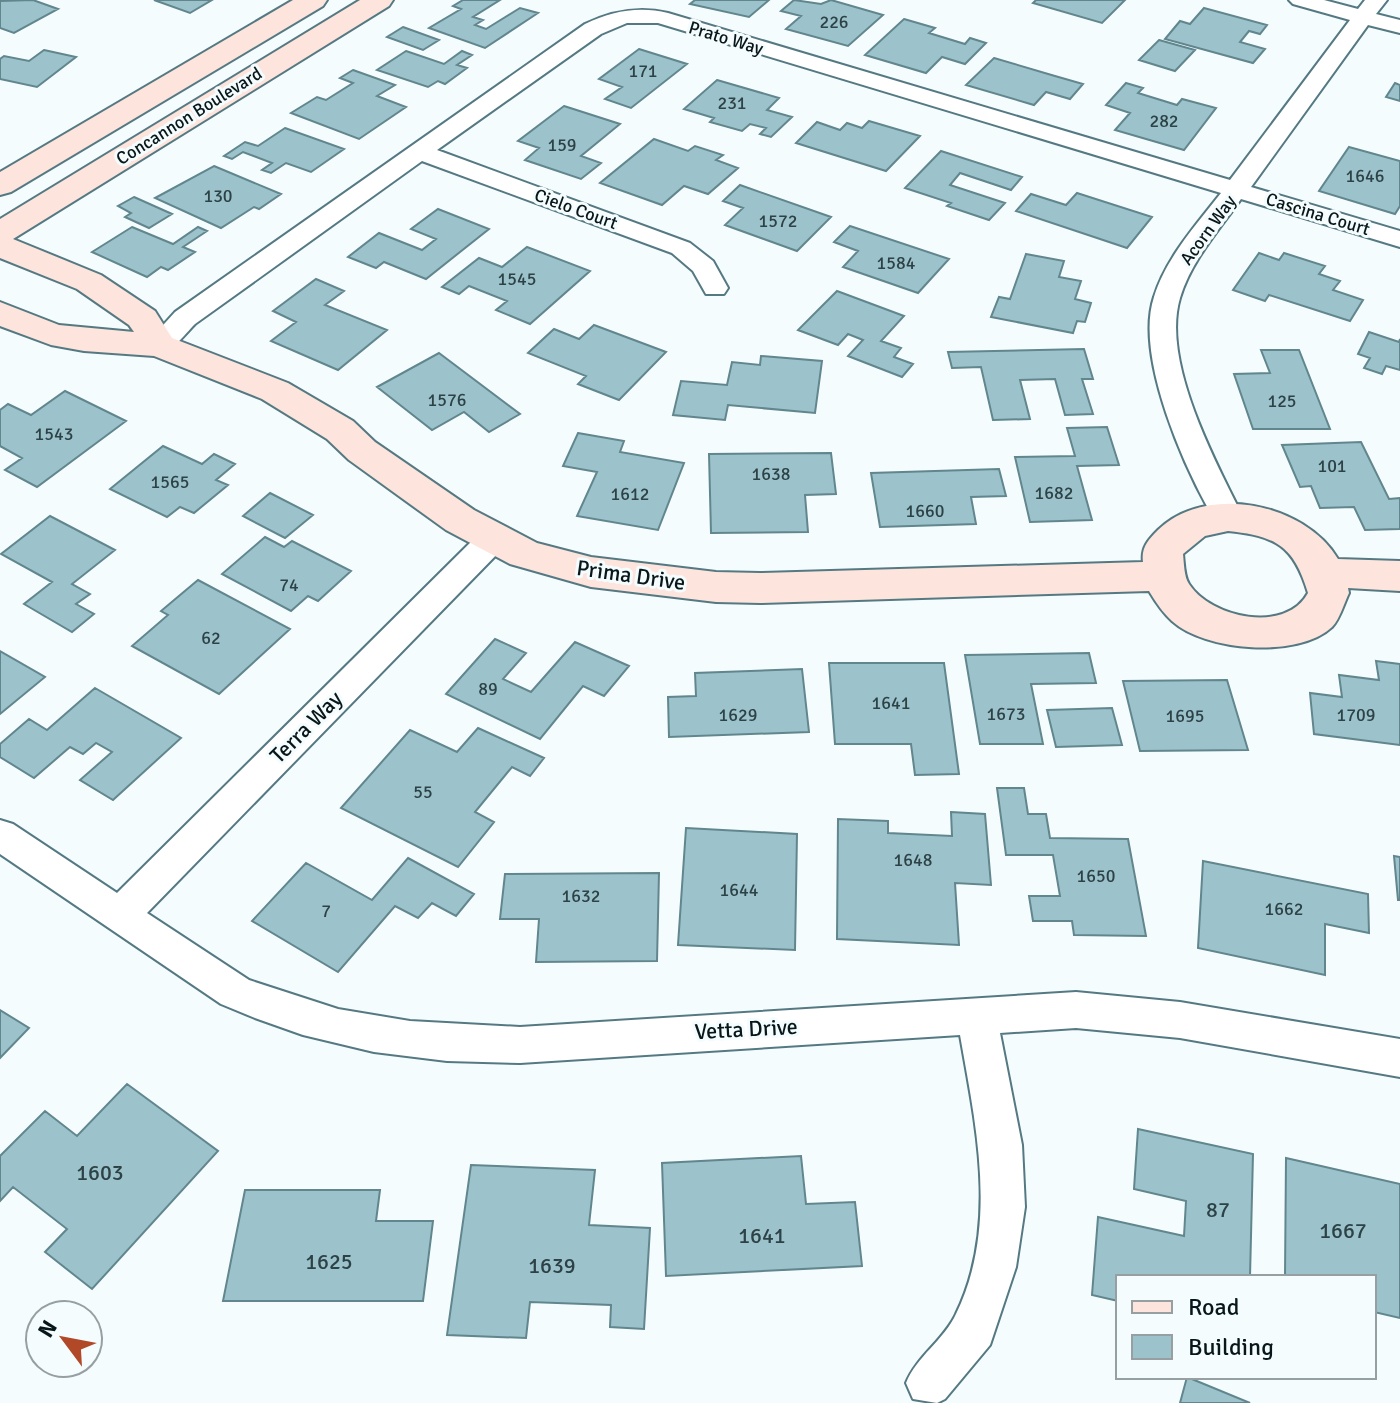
<svg xmlns="http://www.w3.org/2000/svg" width="1400" height="1403" viewBox="0 0 1400 1403" font-family="Signika,sans-serif">
<style>
.building{fill:#9cc3cb;stroke:#61868e;stroke-width:2}
.lines{fill:none;stroke-linecap:round;stroke-linejoin:round}
.street-casing{stroke:#557982;stroke-width:4}
.secondary-casing{stroke:#557982;stroke-width:4}
.street{fill:#fff;fill-rule:evenodd}
.secondary{fill:#fde4dc;fill-rule:evenodd}
.labels{text-anchor:middle;dominant-baseline:central;stroke-width:6;stroke-linejoin:round;paint-order:stroke}
.number-label{font-size:18px;fill:#2d4246}
.far-street-label{font-size:18px;fill:#08171a;stroke:#f5fcfe}
.street-label{font-size:22px;fill:#08171a;stroke:#f5fcfe}
.near-number-label{font-size:22px;fill:#2d4246}
</style>
<rect width="100%" height="100%" fill="#f5fcfe"/>
<!-- building -->
<path class="building" d="M33,0l25,9 -44,24 -14,-5v-27z
M154,0h58l-22,13z
M463,0h37l-27,17 10,3 -8,5 11,4 34,-21 18,5 -53,35 -56,-20 32,-19 -8,-3z
M695,0h74l-20,17 -59,-13z
M794,0l27,4 10,-4 52,15 -35,31 -62,-17 15,-13 -20,-5z
M1036,0h89l-23,23 -69,-20z
M1204,8l63,17 -7,9 -11,-3 -9,11 25,7 -12,14 -88,-24 15,-18 10,3z
M904,19l31,9 -6,5 36,11 5,-6 16,5 -21,21 -23,-7 -16,16 -61,-18z
M403,27l36,13 -16,10 -36,-13z
M1159,40l36,10 -20,21 -36,-11z
M639,49l48,15 -56,44 -26,-9 17,-12 -23,-8z
M44,50l32,7 -39,30 -37,-8v-20l4,-3 25,5z
M406,51l38,13 18,-13 10,4 -15,10 10,3 -22,16 -7,-3 -10,6 -51,-17z
M994,58l61,18 28,8 -13,15 -24,-7 -12,13 -68,-20z
M353,70l42,15 -18,11 29,11 -47,32 -68,-26 26,-16 9,3 27,-17 -13,-5z
M717,80l62,18 -12,12 25,7 -21,20 -11,-3 6,-6 -16,-4 -8,7 -32,-9 4,-4 -30,-9z
M1126,83l17,5 -5,5 39,12 5,-6 34,9 -32,42 -69,-20 15,-17 -24,-8z
M1395,83l5,2v16l-14,-4z
M564,106l56,18 -39,32 20,7 -20,16 -56,-19 14,-12 -21,-7z
M869,121l51,15 -34,35 -90,-28 21,-21 23,8 7,-7 15,5z
M285,128l59,21 -33,23 -25,-9 -15,10 -9,-3 10,-7 -29,-11 -11,7 -8,-3 21,-14 13,4z
M654,139l34,12 7,-5 28,9 -7,5 22,8 -30,26 -24,-8 -22,19 -62,-22z
M1349,147l51,14v45l-5,8 -76,-23z
M941,151l81,26 -11,13 -51,-17 -10,12 55,18 -16,17 -42,-14 4,-3 -46,-15z
M214,166l67,28 -22,15 -5,-2 -33,21 -66,-30z
M740,185l91,32 -34,34 -72,-26 18,-17 -20,-7z
M1077,193l75,24 -25,31 -111,-37 15,-17 35,11z
M134,197l38,17 -23,14 -24,-11 6,-4 -13,-7z
M438,209l51,20 -63,50 -42,-17 -8,6 -28,-11 31,-24 43,17 14,-11 -25,-10z
M850,226l99,33 -31,34 -75,-26 15,-16 -24,-9z
M132,227l41,17 25,-17 9,4 -24,16 12,5 -27,18 -7,-3 -14,10 -55,-25z
M527,247l63,24 -60,53 -34,-14 11,-9 -38,-15 -10,8 -17,-7 37,-29 23,9z
M1259,253l20,7 5,-7 41,13 -6,8 21,7 -7,9 30,10 -13,21 -81,-26 -4,6 -32,-11z
M1026,254l38,7 -5,16 22,4 -6,18 16,4 -6,19 -8,-1 -4,12 -82,-16 8,-20 11,2z
M316,279l28,12 -19,14 62,25 -49,40 -67,-29 25,-19 -23,-11z
M837,291l67,25 -23,25 20,7 -7,9 19,7 -11,13 -54,-21 15,-16 -15,-6 -10,11 -40,-15z
M594,325l72,27 -47,48 -41,-16 8,-8 -58,-23 26,-24 25,10z
M1369,332l30,10 1,-3v31l-14,-4 -4,8 -18,-6 6,-10 -12,-4z
M1084,349l9,30h-11l11,35 -28,1 -10,-36 -35,1 10,39 -37,1 -12,-53 -29,1 -4,-16z
M1261,350h38l31,79h-77l-19,-55 36,-1z
M439,353l81,61 -31,18 -25,-20 -32,18 -55,-43z
M761,356l61,5 -7,52 -87,-8 -3,15 -52,-5 8,-34 46,4 5,-23 28,3z
M65,391l61,30 -89,66 -32,-17 17,-12 -22,-12v-36l8,-6 23,11z
M1107,427l12,38 -42,1 15,54 -62,2 -15,-65 60,-1 -8,-28z
M578,433l46,8 -4,11 64,11 -26,67 -81,-14 20,-44 -34,-6z
M1361,442l28,57 11,-1v31l-35,1 -11,-23 -34,1 -9,-22 -11,1 -18,-42z
M163,446l39,18 12,-10 21,10 -19,16 12,5 -34,28 -14,-6 -13,10 -57,-28z
M831,453l5,41 -31,1 3,37 -97,1 -2,-79z
M999,469l7,27 -35,1 5,27 -96,3 -9,-54z
M270,493l43,22 -28,23 -42,-22z
M50,516l65,34 -43,34 18,10 -14,10 18,10 -22,18 -48,-28 28,-22 -51,-28z
M265,537l19,10 8,-6 59,30 -33,30 -10,-5 -17,15 -69,-37z
M198,580l92,49 -71,65 -87,-48 36,-31 -7,-4z
M495,639l31,14 -23,26 28,13 44,-50 54,24 -25,30 -21,-10 -43,53 -94,-45z
M0,651l45,26 -45,37z
M1089,653l7,30 -65,1 12,60h-63l-15,-89z
M1376,661l24,3v81l-86,-11 -4,-41 32,4 -3,-22 40,5z
M829,663h115l15,111 -44,1 -4,-31h-76z
M802,669l7,63 -140,5 -1,-40 28,-1 -1,-23z
M1227,680l21,70 -108,1 -17,-70z
M95,688l86,50 -68,62 -33,-20 32,-28 -16,-9 -13,11 -13,-7 -36,31 -34,-21v-13l29,-25 18,11z
M1112,708l10,37 -66,2 -9,-37z
M478,728l66,30 -14,18 -18,-9 -37,45 19,10 -36,45 -117,-59 69,-78 47,22z
M997,788h27l4,26h18l4,24 78,1 18,97 -72,-1 -2,-14h-39l-4,-25h31l-7,-41h-47z
M951,812l34,2 6,71 -36,-2 4,62 -122,-6 1,-120 50,2v12l64,3z
M686,828l111,6 -2,116 -117,-5z
M1394,856l6,1v43h-2z
M408,858l66,36 -18,22 -24,-13 -14,15 -23,-12 -57,66 -86,-51 54,-58 66,37z
M1203,861l165,33 1,39 -44,-9v51l-127,-27z
M659,873l-2,88 -121,1 3,-43h-39l5,-45z
M0,1010l29,18 -29,30z
M127,1084l91,67 -126,138 -47,-37 22,-23 -54,-42 -13,14v-45l45,-45 32,25z
M1138,1129l115,25 -3,123h-132v24l-26,-6 6,-78 86,19 2,-35 -52,-12z
M801,1156l5,48 49,-2 7,64 -196,10 -4,-113z
M1286,1158l114,26v134l-26,-6v-35h-89z
M471,1165l124,5 -6,55 61,3 -6,101 -34,-2 1,-22 -81,-3 -4,36 -79,-3z
M245,1190h135l-4,31h57l-10,80h-200z
M1187,1377l63,26h-70z"/>
<g class="lines">
<!-- street casing -->
<g class="street-casing">
<path id="street" d="M1289,0h35l34,9 7,-9h22l-11,14 24,6v13l-32,-8 -117,162 149,44v16l-159,-48c-22,31 -50,62 -61,99 -19,63 35,163 63,219l-4,7 -11,4 -11,-4c-31,-52 -83,-167 -63,-227 12,-39 42,-72 67,-104l-563,-170h-31l-26,11 -164,116 253,93 23,18 15,27 -4,6h-18l-13,-23 -21,-18 -250,-92 -227,163c-14,14 -24,32 -46,27l-4,-6 30,-33 410,-288c27,-13 54,-18 83,-11l562,167 120,-160 -57,-16z
M493,528l11,3 5,8 -5,8 -357,366 102,67 89,29 72,12 110,6 556,-35 104,10 220,37v38l-220,-39 -104,-10 -76,5 22,112 3,62 -9,60 -26,78 -45,54 -8,4 -24,-4 -7,-16c11,-27 38,-43 50,-69 43,-88 20,-188 4,-279l-440,28 -73,-2 -73,-9 -71,-17 -48,-17 -34,-14 -221,-150v-34l13,4 104,69 365,-362z"/>
</g>
<!-- secondary casing -->
<g class="secondary-casing">
<path id="secondary" d="M293,0h34l-4,6 -312,186 -11,3v-23z
M360,0h33l-4,6 -376,233 88,36 54,36 17,27 116,45 65,38 22,21 99,68 63,33 54,14 125,15 44,1 383,-11c-2,-14 5,-22 15,-32 48,-47 147,-27 180,29l62,2v30l-52,-3 1,5c-5,10 -9,26 -17,34 -34,32 -127,24 -160,-6 -9,-8 -17,-20 -23,-30l-389,12 -44,-1 -125,-15 -81,-23 -64,-34 -97,-70 -22,-21 -65,-40 -108,-43 -70,-5 -33,-6 -51,-19v-24l59,23 75,7 -5,-7 -52,-36 -77,-31v-39zM1228,531c48,5 66,15 80,62 -22,41 -97,25 -119,-9 -5,-7 -5,-21 -6,-30l22,-18z"/>
</g>
<!-- street -->
<use href="#street" class="street"/>
<!-- secondary -->
<use href="#secondary" class="secondary"/>
</g>
<g class="labels">
<!-- number labels -->
<g class="number-label">
<text x="834" y="22">226</text>
<text x="643" y="71">171</text>
<text x="732" y="103">231</text>
<text x="1164" y="121">282</text>
<text x="562" y="145">159</text>
<text x="1365" y="176">1646</text>
<text x="218" y="196">130</text>
<text x="778" y="221">1572</text>
<text x="896" y="263">1584</text>
<text x="517" y="279">1545</text>
<text x="447" y="400">1576</text>
<text x="1282" y="401">125</text>
<text x="54" y="434">1543</text>
<text x="1332" y="466">101</text>
<text x="771" y="474">1638</text>
<text x="170" y="482">1565</text>
<text x="1054" y="493">1682</text>
<text x="630" y="494">1612</text>
<text x="925" y="511">1660</text>
<text x="289" y="585">74</text>
<text x="211" y="638">62</text>
<text x="488" y="689">89</text>
<text x="891" y="703">1641</text>
<text x="1006" y="714">1673</text>
<text x="738" y="715">1629</text>
<text x="1356" y="715">1709</text>
<text x="1185" y="716">1695</text>
<text x="423" y="792">55</text>
<text x="913" y="860">1648</text>
<text x="1096" y="876">1650</text>
<text x="739" y="890">1644</text>
<text x="581" y="896">1632</text>
<text x="1284" y="909">1662</text>
<text x="326" y="911">7</text>
</g>
<!-- far-street labels -->
<g class="far-street-label">
<text transform="translate(726 38) rotate(17)">Prato Way</text>
<text transform="translate(189 116) rotate(-32)">Concannon Boulevard</text>
<text transform="translate(576 209) rotate(20)">Cielo Court</text>
<text transform="translate(1318 214) rotate(17)">Cascina Court</text>
<text transform="translate(1208 230) rotate(-54)">Acorn Way</text>
</g>
<!-- street labels -->
<g class="street-label">
<text transform="translate(631 575) rotate(8)">Prima Drive</text>
<text transform="translate(306 727) rotate(-45)">Terra Way</text>
<text transform="translate(746 1029) rotate(-3)">Vetta Drive</text>
</g>
<!-- near-number labels -->
<g class="near-number-label">
<text x="100" y="1172">1603</text>
<text x="1218" y="1209">87</text>
<text x="1343" y="1230">1667</text>
<text x="762" y="1235">1641</text>
<text x="329" y="1261">1625</text>
<text x="552" y="1265">1639</text>
</g>
</g>
<!-- legend -->
<rect x="1116" y="1275" width="260" height="104" fill="#f5fcfe" stroke="#96a0a3" stroke-width="2"/>
<rect x="1132" y="1301" width="40" height="12" fill="#fde4dc" stroke="#96a0a3" stroke-width="2"/>
<text x="1188" y="1315" font-size="24" fill="#08171a">Road</text>
<rect x="1132" y="1335" width="40" height="24" fill="#9cc3cb" stroke="#96a0a3" stroke-width="2"/>
<text x="1188" y="1355" font-size="24" fill="#08171a">Building</text>
<!-- north arrow -->
<g transform="translate(64 1339) rotate(302)"><circle r="38" fill="#f5fcfe" stroke="#96a0a3" stroke-width="2"/>
<path d="M0-6L14 30L0 20L-14 30Z" fill="#b14928"/>
<text y="-12" font-size="22" font-weight="bold" text-anchor="middle" fill="#08171a">N</text>
</g>
</svg>
